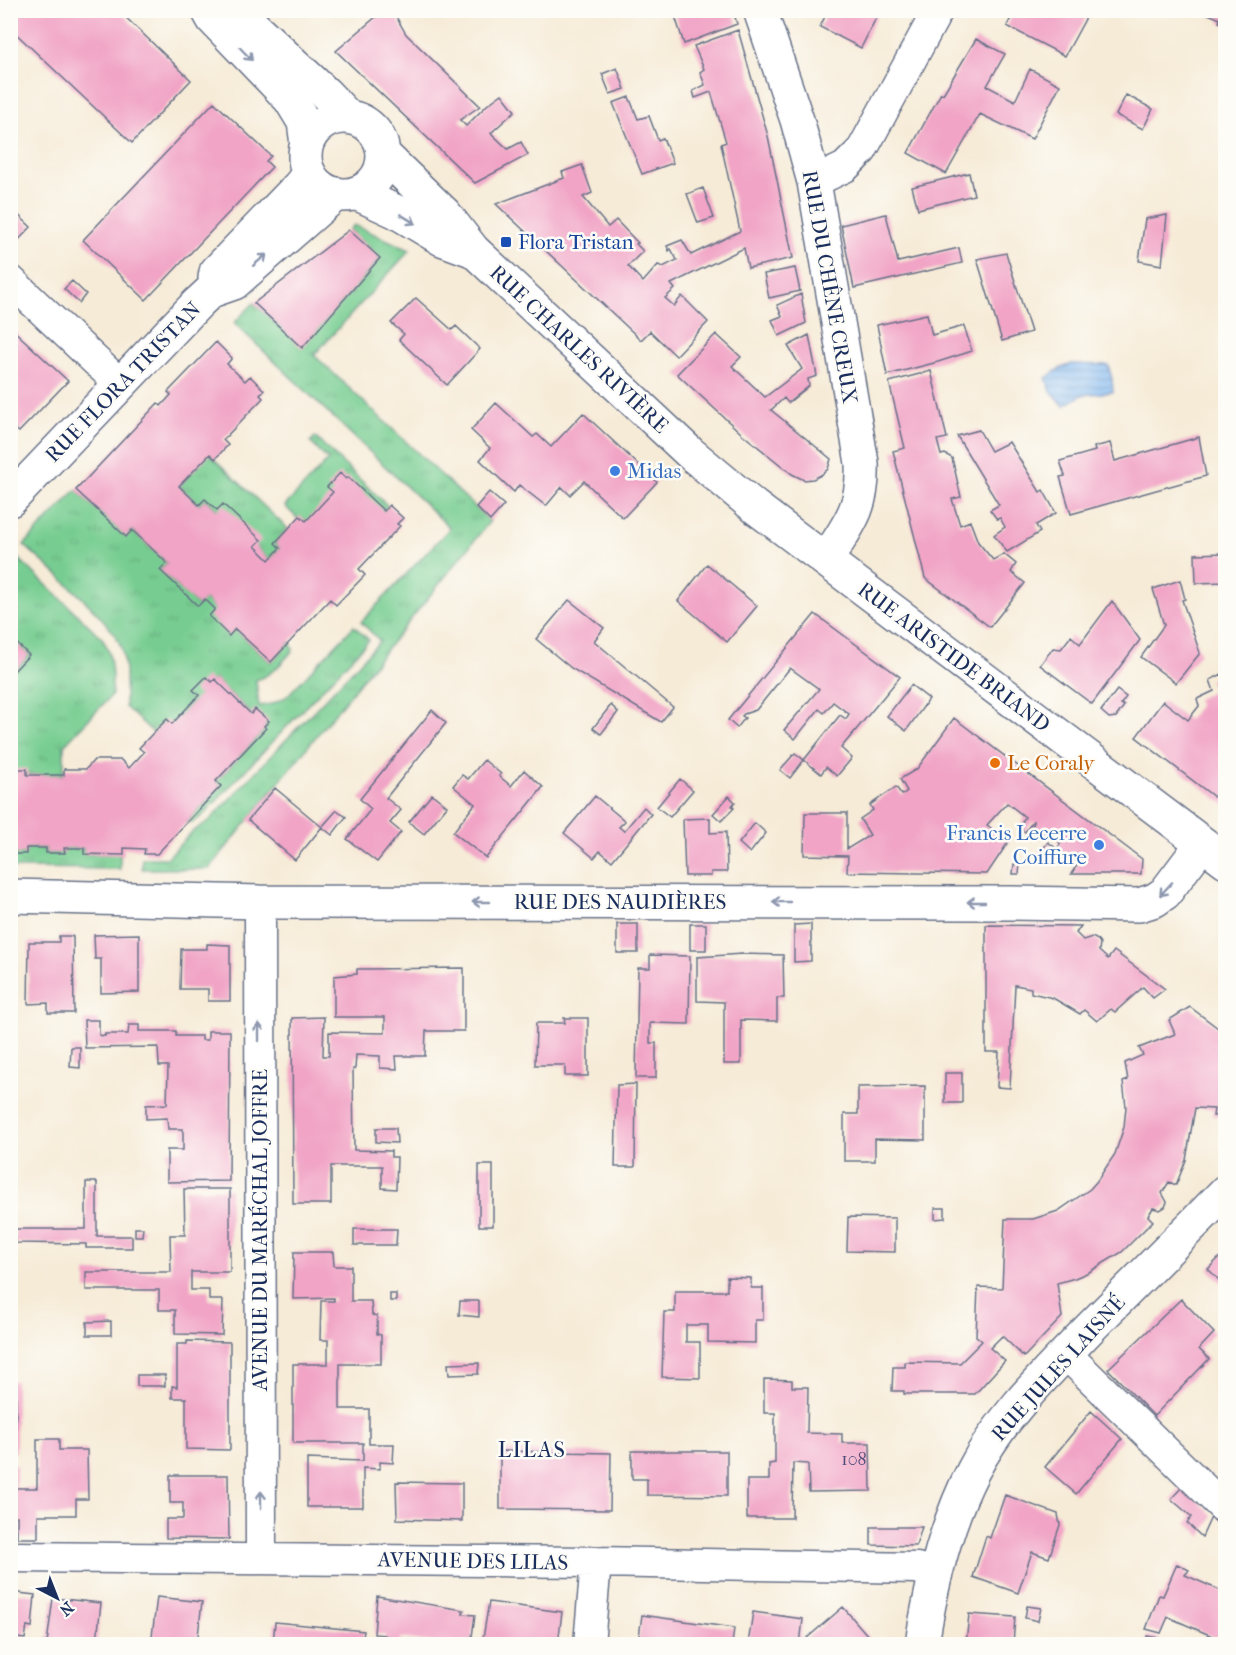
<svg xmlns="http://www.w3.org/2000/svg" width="1236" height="1655" viewBox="0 0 1236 1655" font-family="'IM FELL French Canon',serif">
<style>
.grass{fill:url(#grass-tufts);stroke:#497e78;stroke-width:1.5}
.water{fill:url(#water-rules);stroke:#4e73a7;stroke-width:1.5}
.building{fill:#f1a4c6}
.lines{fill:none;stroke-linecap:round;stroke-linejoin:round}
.minor-casing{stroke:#687188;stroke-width:33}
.tertiary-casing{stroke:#687188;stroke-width:36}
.secondary-casing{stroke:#687188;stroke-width:36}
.minor{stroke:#fff;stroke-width:30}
.tertiary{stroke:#fff;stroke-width:33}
.secondary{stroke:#fff;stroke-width:33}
.oneway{stroke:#8d97ae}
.transit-dot{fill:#1a4fb4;stroke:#fdfcf7;stroke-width:2}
.shop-dot{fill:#3f7fe0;stroke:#fdfcf7;stroke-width:2}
.food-dot{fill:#e8710a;stroke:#fdfcf7;stroke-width:2}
.labels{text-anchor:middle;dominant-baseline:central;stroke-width:5;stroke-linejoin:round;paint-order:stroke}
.number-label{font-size:18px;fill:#504c78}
.transit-label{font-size:21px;fill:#164399;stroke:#fdfcf7;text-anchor:start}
.street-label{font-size:21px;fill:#1b2f5e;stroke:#fdfcf7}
.shop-label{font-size:21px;fill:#366cbe;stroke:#fdfcf7;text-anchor:start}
.food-label{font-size:21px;fill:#c56008;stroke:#fdfcf7;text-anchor:start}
.neighbourhood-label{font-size:22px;letter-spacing:1.5px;fill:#1b2f5e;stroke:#fdfcf7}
</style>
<defs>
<pattern id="grass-tufts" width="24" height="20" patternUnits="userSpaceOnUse" patternTransform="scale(1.5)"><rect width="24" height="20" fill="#77cd91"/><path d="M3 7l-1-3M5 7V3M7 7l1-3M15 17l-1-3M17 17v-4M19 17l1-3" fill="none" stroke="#66b07f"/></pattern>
<pattern id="water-rules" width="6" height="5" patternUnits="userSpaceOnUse" patternTransform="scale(1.5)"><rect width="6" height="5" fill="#81b7f0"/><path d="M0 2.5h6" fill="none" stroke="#6995c6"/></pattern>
</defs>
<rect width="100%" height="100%" fill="#fdfcf7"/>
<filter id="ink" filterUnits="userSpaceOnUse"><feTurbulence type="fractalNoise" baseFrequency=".0167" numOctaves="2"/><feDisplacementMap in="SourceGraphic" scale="12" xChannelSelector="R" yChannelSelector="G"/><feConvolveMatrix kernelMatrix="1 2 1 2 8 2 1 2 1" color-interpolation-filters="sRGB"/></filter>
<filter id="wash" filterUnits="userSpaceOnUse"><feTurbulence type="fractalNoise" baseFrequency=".008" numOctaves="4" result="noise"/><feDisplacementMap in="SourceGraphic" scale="24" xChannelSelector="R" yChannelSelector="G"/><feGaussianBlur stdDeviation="1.35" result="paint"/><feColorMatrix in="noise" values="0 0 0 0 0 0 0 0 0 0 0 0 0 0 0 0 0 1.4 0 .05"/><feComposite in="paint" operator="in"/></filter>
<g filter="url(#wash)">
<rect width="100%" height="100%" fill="#f6ebd7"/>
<!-- grass -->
<path class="grass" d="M354,225l56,25 -96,105 176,166 -281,348h-67v-11h25l26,-27 15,-9 172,-181 -19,-19 89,-94 -216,-205 20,-20 48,44 78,-89 -31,-28z
M315,437l73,69 -4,5 -78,10 -8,-2 -13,-13 43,-46 -18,-18z
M209,454l79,75 -13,14 5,5 -11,12 -63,-61 -7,6 -20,-19z
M76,490l50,46 6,-6 35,33 -7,7 38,36 7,-7 10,10 14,26 6,-6 36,33 19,-20 3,8c-11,13 -21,25 -37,30l3,26 13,-2 14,-7 68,-71 15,14 -167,176 -7,5 -9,2 35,-37 -5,-5 50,-53 -51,-49 -56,59 -34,-31c0,-20 2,-41 -4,-60 -8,-26 -74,-81 -97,-102z
M14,554l88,84c11,17 10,38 10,57l-48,50v30h-53v-105l2,2 16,-17 -18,-18 -1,-78z
M26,848h20v5h18v-5h20l1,6h35v15l-109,-1v-14h15z"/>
<!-- water -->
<path class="water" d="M1072,364l36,1 4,14 1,13 -31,3 -18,11 -13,-15 -5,-13 13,-9z"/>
<g id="blocks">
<!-- building -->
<path class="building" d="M15,10h103l73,70 -59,63 -122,-115v-13z
M384,10h13l-3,3 12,21 74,72 -20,14 6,6 21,-21 15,-11 13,17 -24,22 17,16 13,-7 7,13 -53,28 -139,-132z
M673,10h60l4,14 -53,20z
M828,10h52l-19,38 -41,-21z
M1015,10h75l-25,46 -58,-30z
M1199,10h27v15l-7,-3 1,-3z
M738,30l30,106 25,122 -45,10 -4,-20 -73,36 4,5 -10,9 9,8 8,-10 26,26 -32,34 -26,-25 -9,9 -145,-136 68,-26 -2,-6 20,-7 10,28 -9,4 25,30 8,-7 22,23 -2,1 7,7 -15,15 15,16 15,-17 5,2 14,-7 -6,-11 -2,2 -2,-5 15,-6 9,15 49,-24 -19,-87 5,-2 -15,-50 -16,6 -2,-7 12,-6 -5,-13 4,-3 -10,-23z
M976,39l29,15 -18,32 28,15 15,-32 30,16 -28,54 -52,-25 -34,60 -38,-21 33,-60 2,1z
M617,68l8,21 -15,5 -8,-20z
M1126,95l27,14 -10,20 -27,-14z
M629,97l9,22 11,-3 9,24 5,-2 10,25 -31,11 -29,-71z
M214,102l57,54 -5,5 6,6 -126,133 -63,-60z
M969,173l5,22 -56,14 -6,-22z
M703,188l11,30 -16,5 -11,-29z
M10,207l21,20 -21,22z
M886,214l12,48 61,-14 3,15 -108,25 -13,-63z
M1167,215l-5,50 -23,-4 6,-42z
M349,230l31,28 -78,90 -48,-45z
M1006,253l25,79 -29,9 -25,-82z
M795,268l5,23 -31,7 -5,-24z
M72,281l14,13 -7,9 -15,-14z
M801,294l5,29 -27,13 -7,-16 10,-4 -5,-11z
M416,298l36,32 4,-4 24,23 -33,36 -48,-45 5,-6 -13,-11z
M927,314l5,21 32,-9 8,25 -34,11 -51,13 -10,-50z
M10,327l58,54 -49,51 -9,-7z
M716,334l25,23 -9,9 33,31 37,-28 -14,-23 21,-11 8,41 -9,3 1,7 -21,17 -4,-5 -13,12 60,49 -3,10 -7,6 -8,4 -9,1 -12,-6 -50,-40 -65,-60z
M216,342l16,16 -5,6 18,17 5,-5 14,14 -4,5 3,3 -40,42 5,5 -13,14 -5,-5 -31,32 20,19 6,-6 12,11 6,-6 38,36 -6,6 14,14 11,-12 -5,-5 13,-14 12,-13 6,5 27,-29 -6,-5 13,-14 6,6 2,-2 36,34 5,-6 14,13 -6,6 3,2 -41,43 6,6 -29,30 -6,-6 -59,63 -36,-33 -6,7 -20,-20 6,-7 -10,-10 -7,7 -38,-36 7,-7 -35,-33 -6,7 -50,-47 82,-87 3,3 10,-11 -3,-3z
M931,371l16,67 -10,2 4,15 4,-1 7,4 9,39 -9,2 8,26 10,-4 8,21 15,18 11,-6 12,10 -5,8 14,11 -35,44 -65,-49 -32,-127 12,-3 -16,-66z
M496,403l37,34 4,-3 14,13 32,-34 74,69 -34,36 -39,-37 -14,14 -8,-8 -16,19 -27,-21 -5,7 -34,-32 10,-12 -19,-18z
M979,430l12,21 18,-9 31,50 3,-2 13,23 -20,12 4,7 -33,20 -13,-17 11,-8 -5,-9 -3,1 -7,-9 9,-5 -42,-69z
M1199,437l7,39 -135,38 -11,-37 5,-1 -5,-15 35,-10 -1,-4 16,-4 5,18z
M489,492l15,13 -14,16 -14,-14z
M1226,553v29l-30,1 -1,-29z
M707,564l50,42 -30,36 -49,-41z
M1180,580l5,19 -3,1 18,53 -24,30 -35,-26 23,-32 -11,-36z
M569,600l35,28 -10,13 79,66 -12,15 -90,-54 -35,-29z
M1112,601l28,39 -48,64 -52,-39 13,-17 8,1 10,-13 9,8z
M815,614l85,63 -59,71 11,10 -15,18 -11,-9 -5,7 -17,-14 36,-45 6,4 3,-5 -16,-12 -9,11 -5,-4 -24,30 -11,-9 35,-41 -29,-21 -34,42 -12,4 -2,2 3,2 -8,10 -9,-8z
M10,637l19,18 -16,17 -3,-2z
M1222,674l4,7v33l-7,7 7,5v80l-90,-69 27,-36 25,19 11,-14 -2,-7 17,-8 -4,-11z
M206,677l6,5 3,-3 36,35 4,-5 14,12 -5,5 2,2 -50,53 5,5 -64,68h-13l1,-5 -21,-1v7l-40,-1v-6h-20l1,5h-19v-5h-20v6h-16v-85h17v6h37v-6h22l8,-9h27l8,8 15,-16 -5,-4 14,-15 14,-14 5,5 27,-29 -6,-5z
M911,685l18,14 -23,32 -19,-15z
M1117,690l9,7 -5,7 3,2 -8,11 -7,1 -8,-7z
M611,705l7,7 -17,22 -8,-6z
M432,710l14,13 -60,75 15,12 -11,13 11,9 -24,30 -30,-23 24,-30 -11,-10z
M954,718l188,141 -1,15h-70l11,-16 -5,-4 -5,6 -15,-11 -11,14h-4l-7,-4 13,-17 9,7 4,-6 -19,-13 -6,9 -8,-7 6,-9 -1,-2 -8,11 -6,-5 6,-10 -18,-14 -20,22 22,16 -22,33 -140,-2 1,-16 -44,-1 1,-42h42v36l23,-14 -10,-16 13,-9 -3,-5 26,-18 6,8 5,-4 -7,-12 17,-10z
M795,753l9,7 -14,18 -10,-8z
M484,760l17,14 -2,2 12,10 13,-16 19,17 -57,71 -33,-26 22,-28 -22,-18 9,-11 6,4z
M680,779l13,11 -23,27 -13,-10z
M275,788l47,39 -27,33 -47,-40z
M432,794l15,12 -23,28 -15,-12z
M595,796l30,25 -6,6 5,4 20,-24 7,7 -39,47 -12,-10 -6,7 -30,-25z
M729,796l6,6 -3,4 2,2 -13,13 -8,-7z
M337,810l9,7 -14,18 -10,-8z
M710,818v15l16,-1 1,40h-16v4h-26l-2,-57z
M755,823l11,10 -16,20 -11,-10z
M1014,864h6l-1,10h-6z
M617,924h21v29h-21z
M690,924h16v26h-16z
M811,924v37l-17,1v-37z
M986,925l95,1 -5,7 7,7 9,-3 6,3 2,3 -1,8 9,8 6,-8 51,38 -12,9 -10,-11 -28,25 -4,-3 -14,12 -13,-11 -4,4 -27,-16 -22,-5v-5l-16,-3 -5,103 -13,-1 2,-35h-13z
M139,934v58l-38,1v-34h-6l-1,-24z
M59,936h14l1,77h-26v-10l-20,1 1,-62h30z
M207,944l23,1v56h-22v-12h-28l1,-40h26z
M742,954l41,1 1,43h-7v23l-36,-1v44h-17v-62l-27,-1v-44z
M650,955l40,1 -1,68 -39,-1v20h6v35h-20l2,-110h12z
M464,968v63h-38l-1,25h-29l1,13 -17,-1v-12l-24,-1 -1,14h-2l1,81 37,1v6h6l-1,32 -14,-1v-22h-51v38h-38l-1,-186 32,-1 -1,39h6v-24l56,1v-16h-51v-41l23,-2v-5h6z
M1190,1007l36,27v82h-13l1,-7 -19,-1 -9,52 -10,25 -7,-3 -7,11 5,9 -2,5 -5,3 -7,-2 -5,8 5,5 -31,31 -33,20 -14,6 -18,5 5,34 -38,40 -22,-21 -12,12 15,13 -30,33h-71v-3h-12l1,-24h12v-5l55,1 22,-22 -6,-5 2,-49 24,1 3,-69h28l25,-8 32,-22 7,-8 18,-27 9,-27 2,-20 -3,-25 5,-2 -3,-17 18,-8 -4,-7 36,-14 -6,-14z
M564,1018h24v58h-23v-11h-30l1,-42h29z
M84,1020h15v15l6,1v-2h23l1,-9h10v6h37v5h26v4h6v-9h22l-1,150 -62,1v-32h16v-21h-15l-1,-11 -21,1v-14l21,-1 1,-38h-9l-1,-19 -73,1z
M10,1046h4v34h-4z
M71,1047h9v21l-10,-1z
M945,1073h17v30h-17z
M636,1084l-1,83h-20l2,-82z
M925,1086v54l-50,-1v22h-31v-47h14v-27z
M376,1128h20l1,15 -21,-1z
M479,1165h14v61h-14z
M86,1182h11v54h35v12h-46v-4l-71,-1v-14h71z
M184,1189h46v83h-39v18h18v10h14l-1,35 -47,-1v-24h-16v-20h-73v-18h85l-1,-37h15z
M935,1208h10v10l-10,1z
M848,1217l47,1v34l-48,-1z
M135,1228h8l-1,8h-7z
M354,1229h43l-1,16h-42z
M1226,1251v36l-18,-18z
M294,1252h39l1,14h17v35h20l1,14 5,1v18l4,1v29h-41v45h29v35h25l-1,19 -13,-1v7l-17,-1v39h-56v-48l56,2v-18h-70v-79h35v-24h-8l1,-39h13v-3l-41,1z
M727,1277l24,1v10h12v32h-8v23l-47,-1v-17h-22v17h14v36l-38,-1 2,-65h11v-21h52z
M390,1294h6v7h-6z
M1181,1299l33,34 -15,16 10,10 -55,57 -46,-47z
M460,1301h19v16l-20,-2z
M111,1321v14h-24v-13z
M187,1341l43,1v108l-44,-1v-51h-14v-12l5,1v-43h10z
M479,1363l-1,11 -29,1 -1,-11z
M137,1375h28v11h-28z
M764,1379l28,1v7h16l-1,46 35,1v9h28l1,48 -62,1 -1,-28 -15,-1 -1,55h-45v-38h22v-16l6,-1v-50h-11z
M10,1381h6v71h-6z
M1091,1411l31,28 -46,55 -31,-27z
M37,1439h22v11h28l1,49h-12v16h-38v23h-21v-22h-7v-51h6v23h21z
M500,1451l111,2 -1,57 -110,-1z
M632,1451h95v45l-80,-1v-16h-15z
M170,1475h58l1,64 -63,-1v-19h17v-16h-13z
M396,1482l66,1v38l-65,-2z
M1183,1486l29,29 -10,22 -15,-14 5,-6 -21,-18z
M1005,1495l53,19 2,11 -11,33 -17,-6 -14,41 -45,-16 13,-41 4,2z
M871,1527h51l-6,19 -45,-1z
M1177,1564l12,6 -4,5 41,18v49l-58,-25 -7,16 -15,-4 13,-34 4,1z
M10,1592l25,3 -3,32 -5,-1 -2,13 -15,-2z
M377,1596l87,14 -1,4 12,1 -4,29h-28l-42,-6 -1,6h-16l1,-9 -11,-1z
M157,1597l45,5 -5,42h-46z
M53,1598l48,5 -4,38 16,3h-71l1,-2 4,1z
M489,1602l73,10 -4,32 -42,-1 -34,1z
M1027,1606l14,2 -3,13 -13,-3z
M843,1607l32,37h-62l-6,-6z
M753,1612l50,7 -3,25h-52z
M969,1614l46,3 -2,27h-47z
M642,1615l92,13 -2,16h-94z
M275,1622l89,9 -2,13h-89z
M1147,1636l12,2 -3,6h-10z"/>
</g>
</g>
<g filter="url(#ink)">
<use href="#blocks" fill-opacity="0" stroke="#687188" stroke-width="1.5"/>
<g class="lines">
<!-- minor casing -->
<g class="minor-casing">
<path id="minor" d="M814,182l31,-15 17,-17 76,-140
M10,280l110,104
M260,902l1,657
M1066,1354l160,156
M10,1557l586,5 321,6 18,6
M589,1644l7,-82"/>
</g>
<!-- tertiary casing -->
<g class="tertiary-casing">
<path id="tertiary" d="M760,10l37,110 17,62 48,281c2,45 -13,61 -36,97
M215,278l1,-6 84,-87 9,-12
M10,500l188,-197 13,-12 23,-8 102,-89
M10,896l250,6 751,1 128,2 16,-5 10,-7 37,-49
M922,1644c9,-59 23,-119 51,-173 28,-55 76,-100 118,-144 45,-45 90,-90 135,-136"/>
</g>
<!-- secondary casing -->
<g class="secondary-casing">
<path id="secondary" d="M208,10l5,9 77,80 14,23 3,22
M236,10l89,83 23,24
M305 156a39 39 0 1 1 78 0a39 39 0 1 1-78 0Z
M384,155l61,59 28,36 217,203 65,54 471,354
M356,193l41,19 45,27 30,11"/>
</g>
<!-- minor -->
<use href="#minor" class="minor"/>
<!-- tertiary -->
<use href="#tertiary" class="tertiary"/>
<!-- secondary -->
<use href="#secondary" class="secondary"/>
</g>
<!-- one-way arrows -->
<defs><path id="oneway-shaft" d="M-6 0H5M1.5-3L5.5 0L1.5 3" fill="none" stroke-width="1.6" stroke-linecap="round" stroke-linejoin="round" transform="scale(1.5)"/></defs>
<g class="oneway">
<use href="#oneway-shaft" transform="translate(246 54) rotate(46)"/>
<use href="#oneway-shaft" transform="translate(408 219) rotate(31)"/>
<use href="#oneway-shaft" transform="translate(260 260) rotate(-40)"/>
<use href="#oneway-shaft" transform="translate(1166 889) rotate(133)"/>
<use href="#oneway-shaft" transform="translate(481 902) rotate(-180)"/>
<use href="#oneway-shaft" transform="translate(781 902) rotate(-180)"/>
<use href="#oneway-shaft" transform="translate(976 902) rotate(-180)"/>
<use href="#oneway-shaft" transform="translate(259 1032) rotate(-90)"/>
<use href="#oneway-shaft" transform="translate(261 1500) rotate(-90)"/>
</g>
</g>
<!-- markers -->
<rect class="transit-dot" x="500" y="236" width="12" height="12" rx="3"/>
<g class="shop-dot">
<circle cx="615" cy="471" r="6"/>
<circle cx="1099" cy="845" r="6"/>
</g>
<circle class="food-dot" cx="995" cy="763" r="6"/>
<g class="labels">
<!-- number labels -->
<g class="number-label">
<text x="854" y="1459">108</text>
</g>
<!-- transit labels -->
<g class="transit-label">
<text x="518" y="242">Flora Tristan</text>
</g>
<!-- street labels -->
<g class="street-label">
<text transform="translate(830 287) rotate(80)">RUE DU CHÊNE CREUX</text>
<text transform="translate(579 349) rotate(43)">RUE CHARLES RIVIÈRE</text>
<text transform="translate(123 382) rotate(-46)">RUE FLORA TRISTAN</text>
<text transform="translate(954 657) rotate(37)">RUE ARISTIDE BRIAND</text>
<text x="620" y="902">RUE DES NAUDIÈRES</text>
<text transform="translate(260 1230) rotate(-90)">AVENUE DU MARÉCHAL JOFFRE</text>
<text transform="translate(1058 1368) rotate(-48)">RUE JULES LAISNÉ</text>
<text transform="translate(473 1561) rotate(1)">AVENUE DES LILAS</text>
</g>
<!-- shop labels -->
<g class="shop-label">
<text x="627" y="471">Midas</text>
<text x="1087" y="833" text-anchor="end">Francis Lecerre<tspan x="1087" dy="24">Coiffure</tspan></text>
</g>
<!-- food labels -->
<g class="food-label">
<text x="1007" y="763">Le Coraly</text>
</g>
<!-- neighbourhood labels -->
<g class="neighbourhood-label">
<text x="532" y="1450">LILAS</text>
</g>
</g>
<!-- margin -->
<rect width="1236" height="1655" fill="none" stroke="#fdfcf7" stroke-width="36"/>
<!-- north arrow -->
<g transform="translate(57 1598) rotate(138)" stroke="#fdfcf7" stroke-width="4.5" paint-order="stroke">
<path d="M0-4.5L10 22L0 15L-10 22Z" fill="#1b2f5e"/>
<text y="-9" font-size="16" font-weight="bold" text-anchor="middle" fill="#1b2f5e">N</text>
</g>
</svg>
